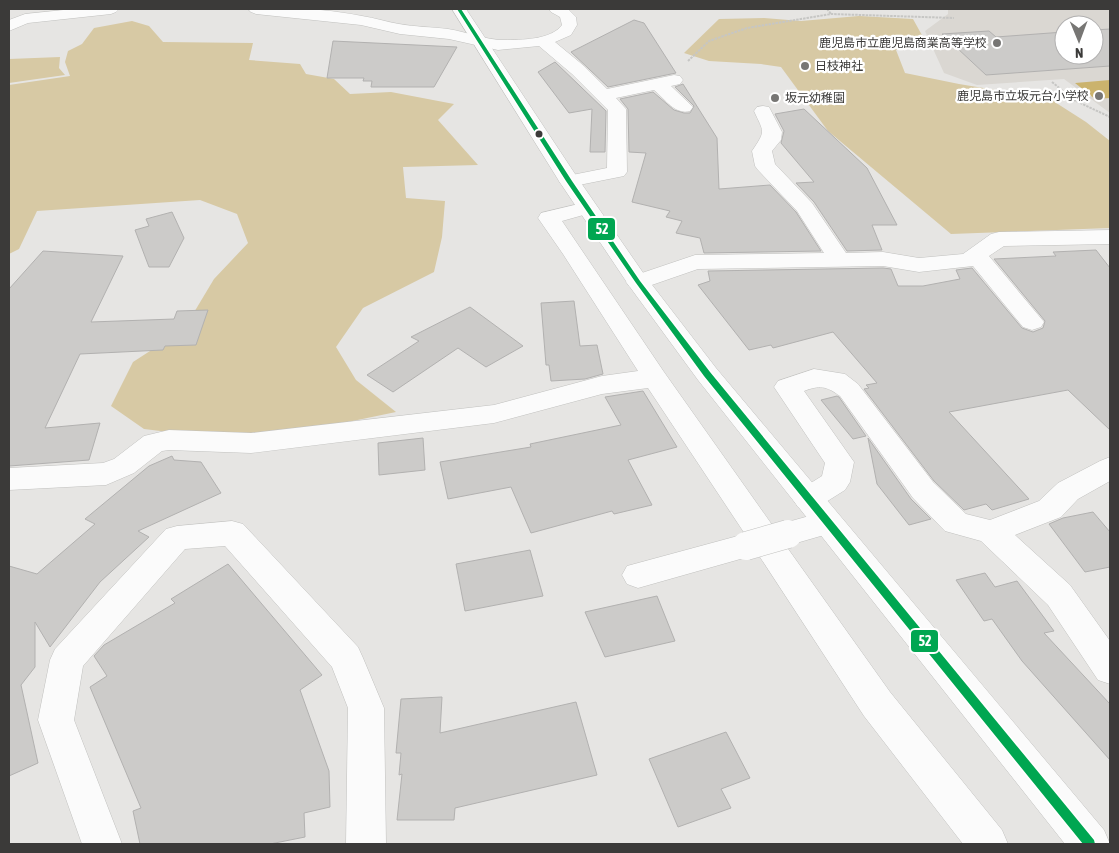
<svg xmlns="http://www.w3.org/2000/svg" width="1119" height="853" viewBox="0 0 1119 853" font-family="'Asap Condensed','Noto Sans JP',sans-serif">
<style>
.built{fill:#dad7d2;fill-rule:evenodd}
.green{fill:#d7c9a4}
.water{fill:#cbb36d}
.building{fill:#cccbc9;stroke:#b2b1b0}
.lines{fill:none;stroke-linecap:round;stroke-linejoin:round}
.minor-casing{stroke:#c1c1bf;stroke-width:1}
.major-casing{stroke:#c1c1bf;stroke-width:1}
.path{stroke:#c6c6c4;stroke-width:2;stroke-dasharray:2.5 1;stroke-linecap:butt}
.minor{fill:#fbfbfb;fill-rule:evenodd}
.major{fill:#fbfbfb;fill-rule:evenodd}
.minor-bridge-casing{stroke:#c1c1bf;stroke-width:29;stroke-linecap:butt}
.minor-bridge{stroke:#fbfbfb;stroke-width:28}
.bus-1-casing{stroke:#fff;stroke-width:3}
.bus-1{fill:#00a651;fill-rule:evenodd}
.poi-dot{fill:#777674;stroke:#fff;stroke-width:2}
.bus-dot{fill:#3b3a39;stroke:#fff;stroke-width:2}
.labels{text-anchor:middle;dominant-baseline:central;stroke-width:4.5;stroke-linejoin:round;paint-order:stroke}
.far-poi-label{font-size:12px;fill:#3b3a39;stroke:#fff;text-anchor:end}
.line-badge{stroke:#fff;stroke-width:2}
.badge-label{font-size:14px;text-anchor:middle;font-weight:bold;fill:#fff}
</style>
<rect width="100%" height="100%" fill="#e6e5e3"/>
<!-- built -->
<path class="built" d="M948,9h162v104l-46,-34 -87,6 -33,-12 -19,-42 23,-17zM1064,25h30v30h-30z"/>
<!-- green -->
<path class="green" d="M859,16l54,3 10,18 -27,13 9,23 54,11 91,15 36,23 24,19v87l-159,6 -123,-103 -47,-64 -20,-3 -52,-3 -25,-8 35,-34 45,-1 37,3z
M132,21l17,5 14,16 90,1 -4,17 51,4 6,10 28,5 16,15 41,-2 63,12 -16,16 40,45 -75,2 3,31 39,3 -3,36 -8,35 -71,36 -27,39 20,33 40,32 -144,30 -108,-13 -33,-23 22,-44 51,-33 30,-50 34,-36 -11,-29 -37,-14 -163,11 -18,38 -10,5v-169l61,-9 -5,-14 3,-11 14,-7 12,-16z
M60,57l-1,11 6,7 -56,8v-24z"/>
<!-- water -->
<path class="water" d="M1110,80v18l-15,1 -20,-16z"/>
<!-- building -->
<path class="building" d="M634,20l10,3 32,50 -68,14 -37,-35z
M1110,29v37l-124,9 -44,-41 47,-3 7,6 68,-5v23h30v-25z
M333,41l124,6 -23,40h-63l1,-6h-9l1,-3h-37z
M555,62l51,49 -1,41h-15l2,-43 -23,4 -31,-41z
M683,84l34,54 2,51 51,-4 26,27 25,39 -117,2 -4,-15 -24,-5 6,-12 -16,-4 4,-6 -38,-9 14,-49 -17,-1 -1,-43 -8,-10 33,-7 21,18 10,3h6l4,-7 -19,-19z
M804,109l63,59 30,57h-25l10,25 -35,1 -33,-49 -18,-19 18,-1 -33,-39 3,-12 -9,-17z
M172,212l12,26 -15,29h-20l-14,-37 14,-4 -3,-7z
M1096,250l14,18v162l-42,-40 -119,22 80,87 -37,11 -6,-6 -22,6 -30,-29 -70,-92 5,-1 -3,-3 11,-2 -44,-51 -60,16 -2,-3 -22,5 -51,-65 12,-4 -2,-10 175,-3 8,1 7,17h25l37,-7 -4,-9 16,-2 50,60 11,4 10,-4 2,-7 -51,-62 62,-3 -3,-4z
M43,251l80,5 -32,66 83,-3 3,-8 31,-1 -12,35 -31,1 -2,4 -83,4 -35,74 55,-5 -11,37 -80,6v-177z
M574,301l6,45 17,-1 6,29 -18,5 -34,2 -2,-16h-3l-5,-62z
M470,307l53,39 -37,21 -28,-19 -65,44 -26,-17 52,-34 -8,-4z
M643,391l34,56 -49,13 24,45 -38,9 -2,-3 -81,22 -20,-46 -63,12 -8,-37 91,-15 -1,-3 91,-19 -16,-28z
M837,396l2,1 27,39 -13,3 -32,-39z
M423,438l2,32 -46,5 -1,-32z
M868,438l43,61 20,20 -22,6 -32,-41z
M172,456l2,4 27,2 20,31 -83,38 11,6 -49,45 -50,65 -15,-25v45l-14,18 17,78 -29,13v-210l28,8 58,-50 -10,-5 64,-53z
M1093,512l17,20v35l-25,5 -36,-48 14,-6z
M530,550l13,46 -78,15 -9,-47z
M228,564l94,111 -22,15 29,81 1,36 -26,6 1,24 -35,7h-130l-7,-33 8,-3 -51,-121 17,-11 -13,-20 10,-11 71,-42 -4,-4z
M985,573l10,14 22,-6 37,50 -10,2 66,71v56l-88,-99 -30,-42 -8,2 -28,-41z
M657,596l18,45 -70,16 -20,-45z
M442,697l-2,36 136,-31 21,73 -142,33 -1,12h-57l5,-46 -3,1 2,-22h-5l5,-54z
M726,732l24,46 -29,11 10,19 -53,19 -29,-68z"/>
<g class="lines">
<!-- minor casing -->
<g class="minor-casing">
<path id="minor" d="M73,9h46l-3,3 -5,2 -83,9 -19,8v-11l16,-6z
M248,9c38,-3 77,0 114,7 13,2 25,6 37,8 16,3 33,3 49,5 19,3 37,11 56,11 17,0 47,0 58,-15l-2,-8 -9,-5 -2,-3h19l8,8 1,8 -6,10 -16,7 29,24 23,23 67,-14 6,1 3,4 -3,4 -9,2 22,21 -3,4c-15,4 -25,-12 -36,-21l-38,8 10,11 1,63 -3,4 -55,11 -7,-2 -3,-4 3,-4 45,-9 1,-58 -36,-36 -33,-28 -41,4 -49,-11 -49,-5 -39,-9 -105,-11 -5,-2z
M763,106l6,1 13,25 -1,8 -9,11 3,13 37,39 34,50 37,-1 36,6 44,-4 28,-20 8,-2 111,-2v14l-106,2 -15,10 55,66 -3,5 -9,3 -9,-3 -50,-61 -54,6 -36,-6 -185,3 -52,18 -8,2 -8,-2 -4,-5 4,-5 65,-22 129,-2 -27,-42 -39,-41 -3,-4 -3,-15c14,-21 12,-18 2,-40l3,-4z
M587,202l7,2 4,4 -4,4 -32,9 102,151 111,157 2,-4 50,-14 11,4 4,8 -4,8 -52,15 104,146 112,138 6,14h-45l-99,-128 -106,-162 -120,34 -11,-4 -5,-9 5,-9 118,-32 -97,-146 -46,6 -108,29 -243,30 -82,-3 -7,1 -28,22 -28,12 -97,5v-22l94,-5 11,-4 30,-23 25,-6 82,3 243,-28 108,-29 36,-5 -75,-117 -25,-36 3,-5z
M814,369l31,5 13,10 75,98 33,32 24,6 49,-19 19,-18 42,-22 10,-4v24l-32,18 -17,18 -46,18 55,50 40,56v43l-12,-4 -50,-75 -67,-64 -36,-10 -32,-33 -73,-102c-14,-10 -20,-11 -36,-5l50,71 -4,20 -5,8 -27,17 -10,3 -10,-3 -5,-8 5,-8 24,-15 3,-13 -51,-76 4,-6z
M232,521l11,3 115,123 5,11 21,50 2,136h-40l2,-136 -16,-41 -107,-121 -40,3 -102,117 -9,54 48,124h-40l-44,-124 12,-60 5,-11 111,-120 11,-3z"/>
</g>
<!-- major casing -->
<g class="major-casing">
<path id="major" d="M452,9h14l113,171 67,97 70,91 388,462 6,14h-45l-367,-464 -68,-93 -71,-106z"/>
</g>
<!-- path -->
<path class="path" d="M827,9l4,5
M688,61l21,-20 38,-13 84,-14 123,4
M1052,82l22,18 36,17"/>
<!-- minor -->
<use href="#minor" class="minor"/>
<!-- major -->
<use href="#major" class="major"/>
<!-- minor-bridge casing -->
<g class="minor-bridge-casing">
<path id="minor-bridge" d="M746,546l42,-12"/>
</g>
<!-- minor-bridge -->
<use href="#minor-bridge" class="minor-bridge"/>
<!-- bus-1 casing -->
<g class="bus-1-casing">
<path id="bus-1" d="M457,9h4l111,172 68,100 70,91 384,468 1,4h-12l-379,-468 -68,-93 -70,-102z"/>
</g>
<!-- bus-1 -->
<use href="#bus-1" class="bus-1"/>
</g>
<!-- markers -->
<g class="poi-dot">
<circle cx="997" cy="43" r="5"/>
<circle cx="805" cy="66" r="5"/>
<circle cx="1099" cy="96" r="5"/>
<circle cx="775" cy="98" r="5"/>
</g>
<circle class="bus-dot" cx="539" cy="134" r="4.5"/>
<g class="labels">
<!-- far-poi labels -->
<g class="far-poi-label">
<text x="987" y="43">鹿児島市立鹿児島商業高等学校</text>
<text x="815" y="66" text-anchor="start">日枝神社</text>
<text x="1089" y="96">鹿児島市立坂元台小学校</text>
<text x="785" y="98" text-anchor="start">坂元幼稚園</text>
</g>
</g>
<g class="line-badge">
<rect x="587" y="217" width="29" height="24" rx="5" fill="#00a651"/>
<rect x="910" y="629" width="29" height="24" rx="5" fill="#00a651"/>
</g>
<g class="badge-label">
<text x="602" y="234">52</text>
<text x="925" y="646">52</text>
</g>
<!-- border -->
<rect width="1119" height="853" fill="none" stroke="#3b3a39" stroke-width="20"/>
<!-- north arrow -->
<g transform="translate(1079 40) rotate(179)"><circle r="24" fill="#ffffff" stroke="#b1b0b0"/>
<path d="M0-4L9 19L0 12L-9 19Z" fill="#777674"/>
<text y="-8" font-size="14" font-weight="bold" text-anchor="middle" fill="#3b3a39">N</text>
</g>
</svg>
